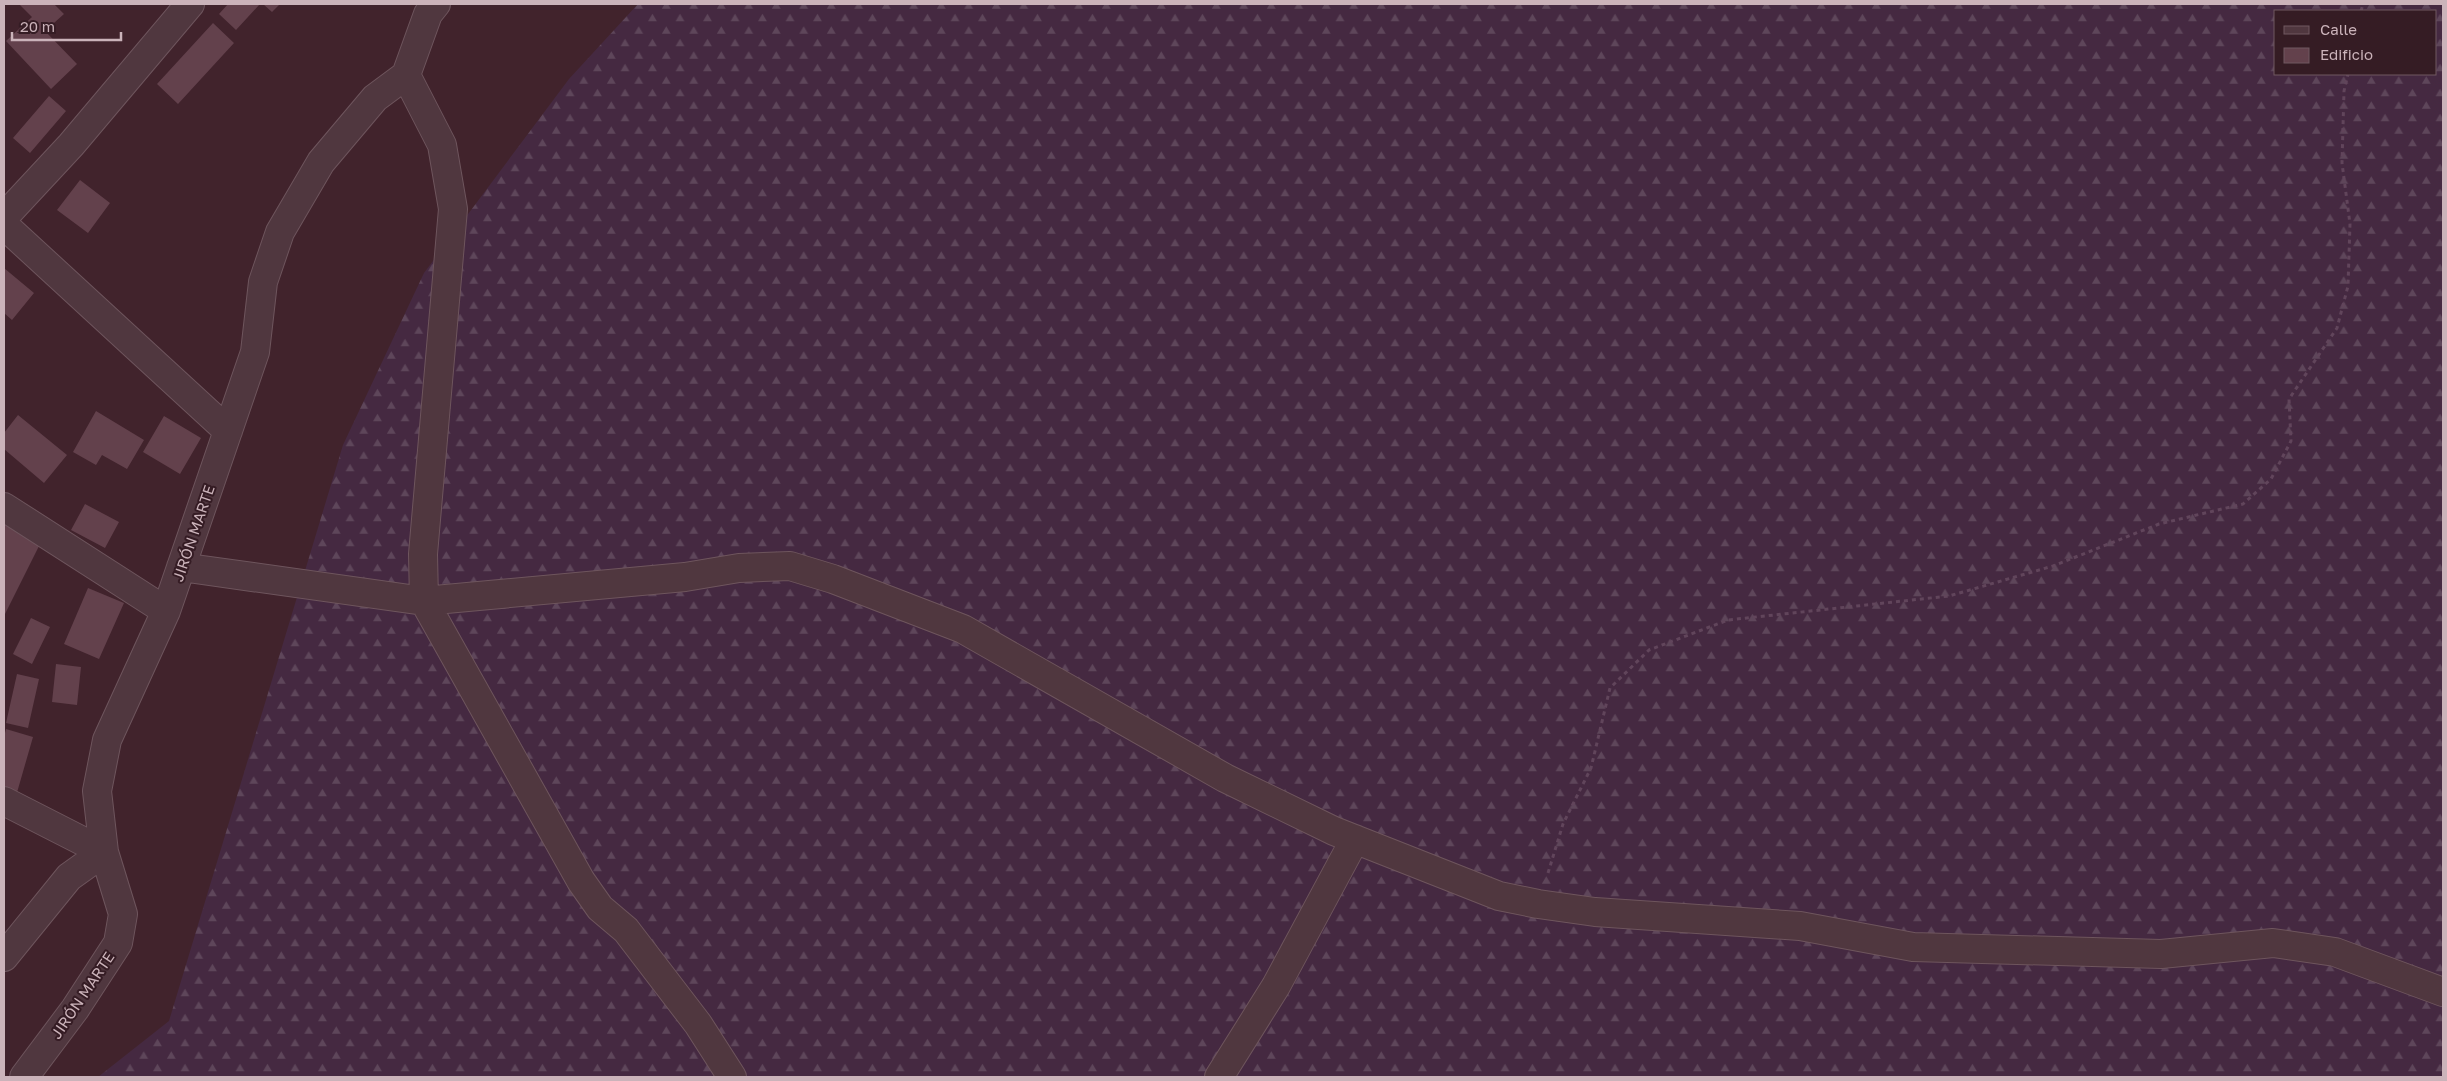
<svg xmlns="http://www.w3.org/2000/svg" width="2447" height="1081" viewBox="0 0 2447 1081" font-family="'Golos Text',sans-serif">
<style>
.forest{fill:url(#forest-firs);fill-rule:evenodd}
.building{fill:#63414c}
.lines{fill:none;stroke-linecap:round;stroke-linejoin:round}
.street-casing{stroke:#6e555d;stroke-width:30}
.path{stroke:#61455b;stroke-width:3;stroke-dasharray:4 4;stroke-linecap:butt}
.street{stroke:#50373f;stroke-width:28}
.labels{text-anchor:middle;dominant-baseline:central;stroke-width:4;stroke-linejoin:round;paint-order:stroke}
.street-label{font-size:15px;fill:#cbb3ba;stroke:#351c24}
</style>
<defs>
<pattern id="forest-firs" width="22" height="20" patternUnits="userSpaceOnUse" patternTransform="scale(1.25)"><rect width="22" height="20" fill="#452941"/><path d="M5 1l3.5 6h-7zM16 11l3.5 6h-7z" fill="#5e465a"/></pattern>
</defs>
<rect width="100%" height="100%" fill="#41232c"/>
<!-- forest -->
<path class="forest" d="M638,4h1805v1073h-2345l71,-56 174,-576 81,-172 145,-194zM2276,11h160v63h-160z"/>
<!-- building -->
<path class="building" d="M19,4h35l10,10 -19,17 32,33 -26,25 -45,-48 26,-24z
M228,4h32l-24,26 -17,-16z
M263,4h17l-8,8z
M213,23l21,20 -56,61 -21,-20z
M49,96l17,15 -36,42 -17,-15z
M80,180l30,23 -22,30 -31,-23z
M4,268l30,25 -22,27 -8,-7z
M96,411l48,29 -17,29 -25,-14 -6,10 -23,-13z
M18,415l49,40 -23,28 -40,-34v-16z
M164,416l37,22 -21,36 -37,-22z
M85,504l34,18 -14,26 -34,-18z
M5,522l37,18 -38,76v-91z
M88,588l36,15 -25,56 -35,-15z
M31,618l19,9 -18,37 -19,-10z
M56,664l25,3 -4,38 -25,-3z
M17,674l22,5 -11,49 -22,-5z
M6,729l27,8 -17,59 -12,-3v-56z"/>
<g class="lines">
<!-- street casing -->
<g class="street-casing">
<path id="street" d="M406,75l36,70 11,64 -30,345 1,47 157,280 19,27 26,22 72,94 34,53
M4,217l67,-72 119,-141
M4,225l224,206
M4,507l162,104
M181,567l243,34 261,-24 54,-9 51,-2 43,13 130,50 262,149 109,53 165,65 39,8 57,8 205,14 113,21 248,7 112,-11 62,9 108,40
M4,801l100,51 -35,25 -65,80
M24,1077l51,-68 43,-66 5,-29 -19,-62 -7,-61 10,-51 59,-129 89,-259 8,-70 17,-50 41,-70 54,-64 31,-23 22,-61 8,-10
M1219,1077l57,-91 79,-147"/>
</g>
<!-- path -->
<path class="path" d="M2361,11l2,-7
M1548,873l15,-49 28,-56 19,-80 39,-38 79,-30 221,-24 104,-30 106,-42 84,-20 28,-25 20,-38 -2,-42 48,-71 11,-42 2,-62 -8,-61 2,-72 4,-17"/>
<!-- street -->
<use href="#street" class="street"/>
</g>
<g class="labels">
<!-- street labels -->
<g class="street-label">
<text transform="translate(193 533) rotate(-71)">JIRÓN MARTE</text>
<text transform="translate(82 995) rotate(-56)">JIRÓN MARTE</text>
</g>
</g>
<!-- border -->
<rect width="2447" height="1081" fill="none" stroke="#cbb3ba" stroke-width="10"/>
<!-- legend -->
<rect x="2274" y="10" width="162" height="65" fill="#351c24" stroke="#715860"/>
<rect x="2284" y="26" width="25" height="8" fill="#50373f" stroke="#715860"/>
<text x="2320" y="35" font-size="15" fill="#cbb3ba">Calle</text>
<rect x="2284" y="48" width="25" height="15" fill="#63414c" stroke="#715860"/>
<text x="2320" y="60" font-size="15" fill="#cbb3ba">Edificio</text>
<!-- scale -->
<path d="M12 32v8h109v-8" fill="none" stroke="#cbb3ba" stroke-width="2.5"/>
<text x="20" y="32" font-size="15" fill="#cbb3ba" stroke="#351c24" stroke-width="4" paint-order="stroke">20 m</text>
</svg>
